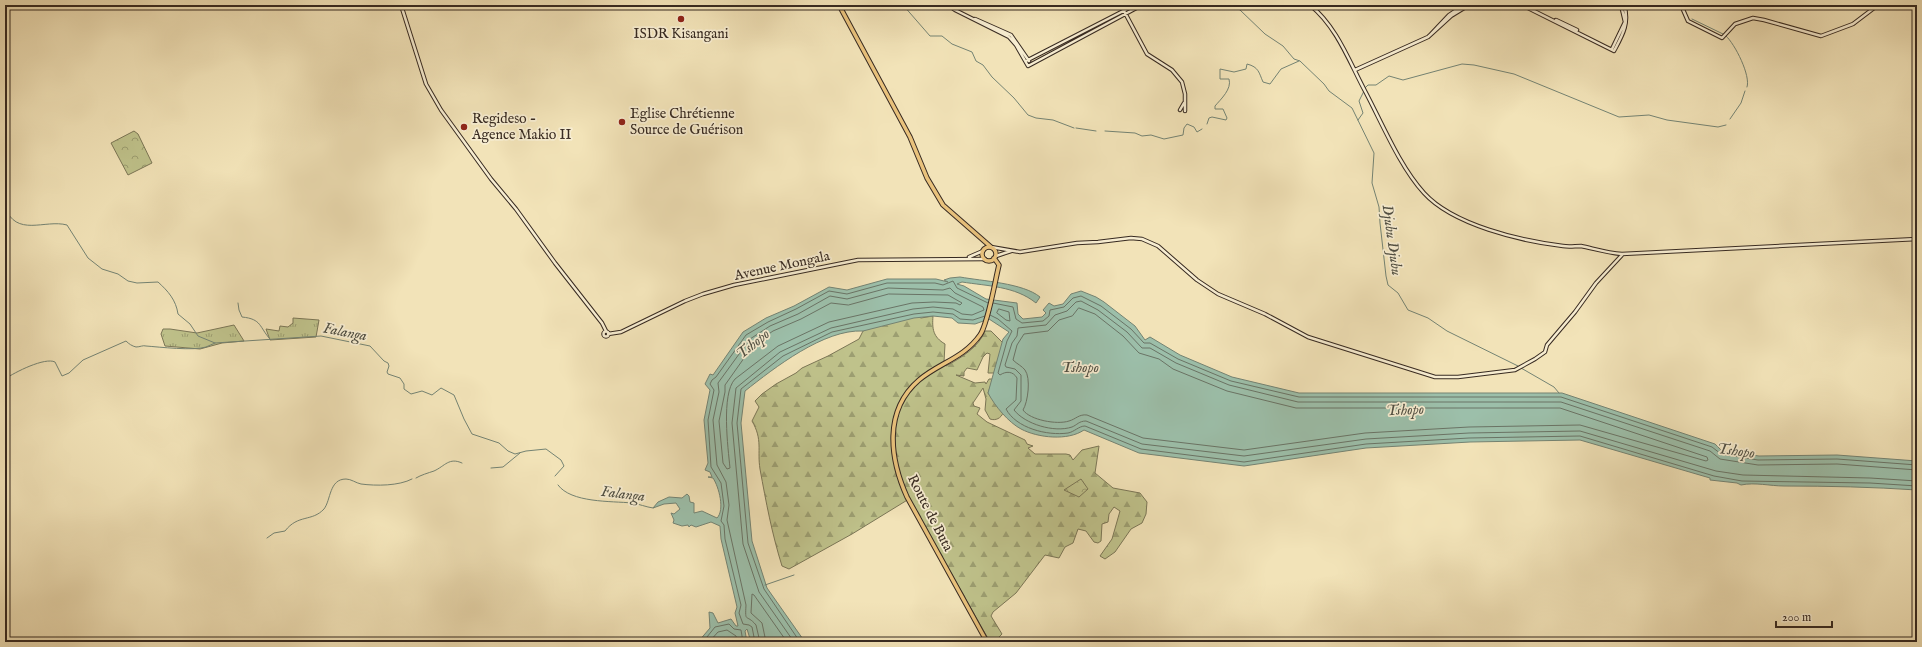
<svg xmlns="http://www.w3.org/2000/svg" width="1922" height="647" viewBox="0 0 1922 647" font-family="'IM FELL English',serif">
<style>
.grass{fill:url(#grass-tufts);stroke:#7b7656}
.forest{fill:url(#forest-firs);stroke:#7b7656}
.park{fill:url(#park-crowns);stroke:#7b7656}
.water{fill:#9cbfaa;stroke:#748373}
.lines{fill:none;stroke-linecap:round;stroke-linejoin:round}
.shore{stroke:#6a7466;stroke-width:1}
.stream{stroke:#748373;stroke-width:1}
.secondary-casing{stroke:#372a21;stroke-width:4.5}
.highway-casing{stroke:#372a21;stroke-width:5.5}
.secondary{stroke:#f7edd1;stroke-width:2.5}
.highway{stroke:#e9c27c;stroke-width:3.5}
.poi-dot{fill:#8f2418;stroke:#f7edd1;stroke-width:1.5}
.labels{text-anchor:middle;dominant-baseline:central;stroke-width:3.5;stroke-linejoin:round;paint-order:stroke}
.poi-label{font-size:14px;fill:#372a21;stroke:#f7edd1;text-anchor:start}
.street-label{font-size:14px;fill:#372a21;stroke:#f7edd1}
.water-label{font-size:15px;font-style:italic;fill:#504f43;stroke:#f7edd1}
</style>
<defs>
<pattern id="grass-tufts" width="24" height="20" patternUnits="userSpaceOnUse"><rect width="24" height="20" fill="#bfc28b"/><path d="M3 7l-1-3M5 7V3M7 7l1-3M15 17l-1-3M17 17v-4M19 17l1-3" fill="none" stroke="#9c9e71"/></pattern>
<pattern id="forest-firs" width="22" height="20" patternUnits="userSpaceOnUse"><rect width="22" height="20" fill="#bfc28b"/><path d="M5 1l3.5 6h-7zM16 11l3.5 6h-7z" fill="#9c9e71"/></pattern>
<pattern id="park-crowns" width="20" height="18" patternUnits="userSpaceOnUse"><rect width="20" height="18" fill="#bfc28b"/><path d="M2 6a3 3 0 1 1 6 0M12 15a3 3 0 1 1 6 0" fill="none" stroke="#9c9e71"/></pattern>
</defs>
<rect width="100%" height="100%" fill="#f2e3b8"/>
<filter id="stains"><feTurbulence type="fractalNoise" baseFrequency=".005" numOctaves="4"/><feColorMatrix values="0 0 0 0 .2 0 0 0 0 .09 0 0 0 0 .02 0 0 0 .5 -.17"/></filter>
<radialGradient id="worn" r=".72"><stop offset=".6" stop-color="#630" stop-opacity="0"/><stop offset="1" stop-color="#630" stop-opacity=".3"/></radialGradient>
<!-- grass -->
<path class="grass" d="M293,318l26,2 -3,17 -46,3 -4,-11 13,2 1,-5 8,1 5,-4z
M234,325l10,16 -22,2 -22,6 -35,-3 -4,-12 2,-5h7l27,4z"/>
<!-- forest -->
<path class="forest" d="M917,316l4,2 12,-2c-1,13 0,21 12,28l-1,18 2,4c15,-8 33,-19 39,-35h6l12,12 -9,30h-6l2,-19 -3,-1 -4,4 -6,13 -10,-2 -3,4v4l-8,-1 19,8 10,-1 1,2 3,-5h4l-5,14 15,20c-2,5 -7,8 -13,6l-5,-9 1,-11 -3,-11 -10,15 1,3 6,2 -3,6 10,8 38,18 2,4 6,2 -5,2 7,6h31l4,1 3,5 9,-10 17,-4 -4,27 18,15 27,5 7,9 -1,12 -4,9 -11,6 -16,23 -10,7 -5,-3 12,-17 8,-28 -6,-4 -5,7 -1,8 -6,2 -1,17 -3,2 -4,-1 -8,-11 -8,-2 -5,14 -8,4 -6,11 -14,-3 -29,38 -23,19 -2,4 11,18 -8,8h-4l-81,-143 -57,35 -63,35 -7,-3c-10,-32 -16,-64 -22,-97 -3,-19 3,-29 -8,-48l7,-14 -4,-6 7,-7 14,-10 20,-11 6,-5 26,-12 31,-17 4,-8 9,-5z"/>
<!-- park -->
<path class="park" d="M134,131l4,3 14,29 -24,12 -17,-32z
M1081,479l7,10 -9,8 -15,-7z"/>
<!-- water -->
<path class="water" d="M960,277c22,4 63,6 80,20l-4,6c-21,-17 -49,-17 -74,-21l-5,2 7,2 22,13 31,4 1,11 5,5 19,-2 4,-4 -3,-3 6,-7 5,3 9,-2 8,-10 10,-3 15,6 8,5 31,24 10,14 5,-3 30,18 52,22 67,16h263l153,51 7,7 37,5 78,-1 80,6v29c-44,-3 -89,-4 -133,-4 -14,0 -29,-4 -43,-1l-4,-2 -27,-3v-2l-130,-38 -110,2 -104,6 -122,18 -105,-13 -55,-23c-16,11 -46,8 -63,-1 -13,-7 -26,-23 -33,-36l15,-54 6,-7 -20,-13 -14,5 -17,-1 -6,-5 -19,-2 -19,2 -51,13c-39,-2 -89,37 -118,60l-4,32 11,118 15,47 38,54h-54l-4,-13 -2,2 2,11h-16l-3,-2 -6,2h-24l12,-14 -1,-16 4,1 5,10 13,-4 5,7h2l-3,-13 2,-6 -16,-68 -1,-13 -9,-4 -15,5 -5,-2 -2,2 -1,-2 -6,1 -9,-3 1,-3 -3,-7 3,1 6,-5 -4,-6 -12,1 -11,4 5,-6 11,-5 13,1 5,-4 2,2 1,6 4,1v10l8,-2 15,7c8,-8 2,-31 -4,-40l-5,-1h4l-2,-5 -5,-2 3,-7 -4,-43 6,-30 -5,-6 5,-10 3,1 30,-43 23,-14 28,-12 35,-19 18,3 40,-11h49l12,3 -4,-2 6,-2z"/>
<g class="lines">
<!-- shore -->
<path class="shore" d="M889,294l59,1 14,8 -2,2 -4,-2 -22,-1 -22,1 -83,19 -51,24 -43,33c-14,15 -7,69 -5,89l-3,1 -4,-6 -4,-42 6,-29v-7l29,-41 19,-13 28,-12 30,-16 17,2z
M993,303l20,4 3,12 6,4 21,-2 6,-5 1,-6 14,-3 9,-9 8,-2 20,10 30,23 13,14h6l28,16 53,22 68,16h262l151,50 9,7 37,6 79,-1 80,6
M1079,308l16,6 28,22 16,17 20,6 14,10 54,22 69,17h264l147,49 1,3 -2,1 -126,-36 -111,2 -104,6 -121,17 -101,-12 -56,-23c-8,-1 -11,4 -18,6 -12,4 -39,-1 -46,-11 5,-8 8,-32 2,-40 -3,-4 -8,-6 -12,-10l4,-15 7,-11 24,-3 11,-11 13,-4z
M999,309l10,3 1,9 -4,-1 -9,-7z
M990,315l8,4 14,12 -5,10 -9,32 2,2c6,-4 13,-4 17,3l-1,22 -10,9c10,19 41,27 62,24 6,-1 11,-7 17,-7l56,23 103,13 122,-18 103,-6 111,-2 134,40 28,5 128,2 47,3
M1917,470l-80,-6 -79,1 -38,-6 -10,-8 -149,-49h-263l-69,-17 -53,-22 -26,-15h-8l-15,-16 -29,-22 -17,-9 -5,1 -9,9 -12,4 -9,10 -28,3 -1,8 -5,7 -7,22 1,2 9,2 6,6v26l-7,9c11,14 40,23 58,17 5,-2 7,-6 14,-6l56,23 102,12 122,-17 103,-6 111,-2 136,40 27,4 127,3 47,3
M703,642l12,-15 14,-3 5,5 7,1 2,12
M709,642l9,-10 9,-2 9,6 2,6
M755,642l-3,-15 -3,-2 -6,-1 -4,-11 2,-8 -16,-66 -1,-14 -3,-4 3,-15 -3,-23 -10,-16 -3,-47 6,-30 -4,-6 2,-4 4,-3 30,-42 22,-13 28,-13 33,-18 18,3 40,-11h48l8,2 10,-4 4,7 31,15
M760,642l-4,-17c-10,-12 -11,-1 -10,-20l-19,-85 2,-15 -3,-23 -9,-17 -4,-45 6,-28 -1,-9 32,-44 20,-13 28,-12 32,-18 17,3 41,-11 55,2 7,-2 5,5 28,14 1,3 -12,5 -10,-1 -9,-5 -20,-2 -20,2 -82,19 -51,24 -44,36 -4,35 11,121 16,48 35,50
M766,642l-4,-19 -11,-10 1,-19 2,1 33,47
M800,642l-36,-53 -16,-46 -11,-120 4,-34 42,-33 49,-24 82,-18 19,-2 20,2 7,5 13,1 12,-4"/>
<!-- stream -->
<path class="stream" d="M903,5l27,31h12l10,8 20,8 4,9 7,4 9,12 22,21 14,17 8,3 17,2 21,8
M1232,5l8,5 25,24 18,12 11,13 6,2 24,23 5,7 23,17 22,45 -2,30 7,24 1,16 6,53 2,9 10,8 10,17 20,8 19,13 71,35
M1692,19l31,15
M1726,36c9,8 25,40 21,51
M1365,88l3,-3h8l13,-9 14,4 59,-16 12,1 40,9 105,43 30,-2 18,5 51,7 8,-2
M1730,119l11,-16 4,-12
M1358,120l5,-7 -4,-12 5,-10
M1207,124l2,-6 3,-1 14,3 1,-2 -4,-9h-8v-3c6,-7 17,-17 14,-27h-9v-10l14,3 12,-3 1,-5c12,3 12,9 16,18l7,2 11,-15 18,-8
M1076,128l20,3
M1105,131l30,2 7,3 9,-1 13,4 19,-4 1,-7 3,-4 7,3 3,5 5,-3
M5,207c11,31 40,12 62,18l21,33 14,11 16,5 10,7 9,2 21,-1c10,9 18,18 20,32l12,10 8,12 17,7 106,-7 49,10 14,15 4,2 1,3 -2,6 1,2 12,4 4,6v5l7,5 11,-3 10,4 9,-7 13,7 10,24 8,15 27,9 9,8 7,3 11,-3 20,-2 15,11 3,6 -9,10
M238,303l1,7 3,7c20,2 17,10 28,22
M1521,368l33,19 5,6
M5,379c10,-7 40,-22 50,-17l7,14 7,-3 14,-13 43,-19c3,3 6,5 10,6 4,0 7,-2 10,-1 13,1 48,5 60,1 3,-1 6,-3 9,-4
M491,468l12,-1 17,-14
M416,478c5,-3 12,-5 18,-7 11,-5 15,-14 28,-8
M558,485c13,18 53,16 74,18 7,1 14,4 21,5
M267,538l7,-5 11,-2c13,-17 27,-9 39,-22 7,-9 5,-30 22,-30 5,0 10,4 15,5 15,2 38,2 51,-5
M765,585l29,-10"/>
<!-- secondary casing -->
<g class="secondary-casing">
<path id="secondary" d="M401,5l25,79 15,26 50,69 25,30 39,54 47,60 4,8
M948,5l7,5 54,27 7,8 12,21 114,-61
M1310,5c27,22 39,56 55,86 17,32 35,76 59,102 29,32 97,48 139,53 6,1 12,0 18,0 14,3 27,7 41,8l295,-15
M1522,5l92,46c8,-15 16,-28 10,-46
M1681,5l7,16 34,17 13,-14 18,-6 11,2 57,16 32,-12 25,-19
M1124,11l23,43 25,16 10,12 3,12v17
M975,19l36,16 18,26
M1556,20l21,10
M1431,34l18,-19 12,-8
M1612,49l13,-27 -4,-17
M1026,61l109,-56
M1355,70l73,-33 23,-21 18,-11
M1180,110l4,-7
M991,247l29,5 57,-9 21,-1 33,-4 11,1 16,7 39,34 21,14 47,20 43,23 127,40h23l57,-7 20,-11 10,-7 2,-7 28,-33 21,-29 26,-28
M996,256l15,-5
M969,257l14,-6
M603.5 334a2.5 2.5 0 1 1 5 0a2.5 2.5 0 1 1-5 0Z
M608,334l13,-2 64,-31 18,-7 31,-9 124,-25 127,-1"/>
</g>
<!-- highway casing -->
<g class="highway-casing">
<path id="highway" d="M839,5l71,132 17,41 16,27 48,42
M982 254a7 7 0 1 1 14 0a7 7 0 1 1-14 0Z
M987,642l-80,-145c-17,-38 -24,-86 12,-117 20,-17 45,-22 61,-45 8,-11 15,-54 19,-70l-5,-7"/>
</g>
<!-- secondary -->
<use href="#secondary" class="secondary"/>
<!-- highway -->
<use href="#highway" class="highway"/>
</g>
<!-- markers -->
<g class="poi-dot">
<circle cx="681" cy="19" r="4"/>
<circle cx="622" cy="122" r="4"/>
<circle cx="464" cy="127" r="4"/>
</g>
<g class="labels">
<!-- poi labels -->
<g class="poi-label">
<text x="681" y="34" text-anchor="middle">ISDR Kisangani</text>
<text x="630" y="114">Eglise Chrétienne<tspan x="630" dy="16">Source de Guérison</tspan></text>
<text x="472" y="119">Regideso -<tspan x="472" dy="16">Agence Makio II</tspan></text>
</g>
<!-- street labels -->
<g class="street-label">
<text transform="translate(782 266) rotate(-12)">Avenue Mongala</text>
<text transform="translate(930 513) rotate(63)">Route de Buta</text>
</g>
<!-- water labels -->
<g class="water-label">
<text transform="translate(1392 240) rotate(82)">Djubu Djubu</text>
<text transform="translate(345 332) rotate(11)">Falanga</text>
<text transform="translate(753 344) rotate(-39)">Tshopo</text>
<text x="1080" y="367">Tshopo</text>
<text transform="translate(1405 410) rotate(-2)">Tshopo</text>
<text transform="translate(1736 451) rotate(8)">Tshopo</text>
<text transform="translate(623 494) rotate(7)">Falanga</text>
</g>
</g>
<!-- margin -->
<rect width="1922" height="647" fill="none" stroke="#f2e3b8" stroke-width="20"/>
<rect x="6" y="6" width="1910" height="635" fill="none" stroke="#372a21" stroke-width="2"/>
<rect x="10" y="10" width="1902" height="627" fill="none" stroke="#372a21"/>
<!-- scale -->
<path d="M1776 621v6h56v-6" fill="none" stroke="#372a21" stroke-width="2"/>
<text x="1782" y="621" font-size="12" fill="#372a21" stroke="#f7edd1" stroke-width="3" paint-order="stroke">200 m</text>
<rect width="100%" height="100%" filter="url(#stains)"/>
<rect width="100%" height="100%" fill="url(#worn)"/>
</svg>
